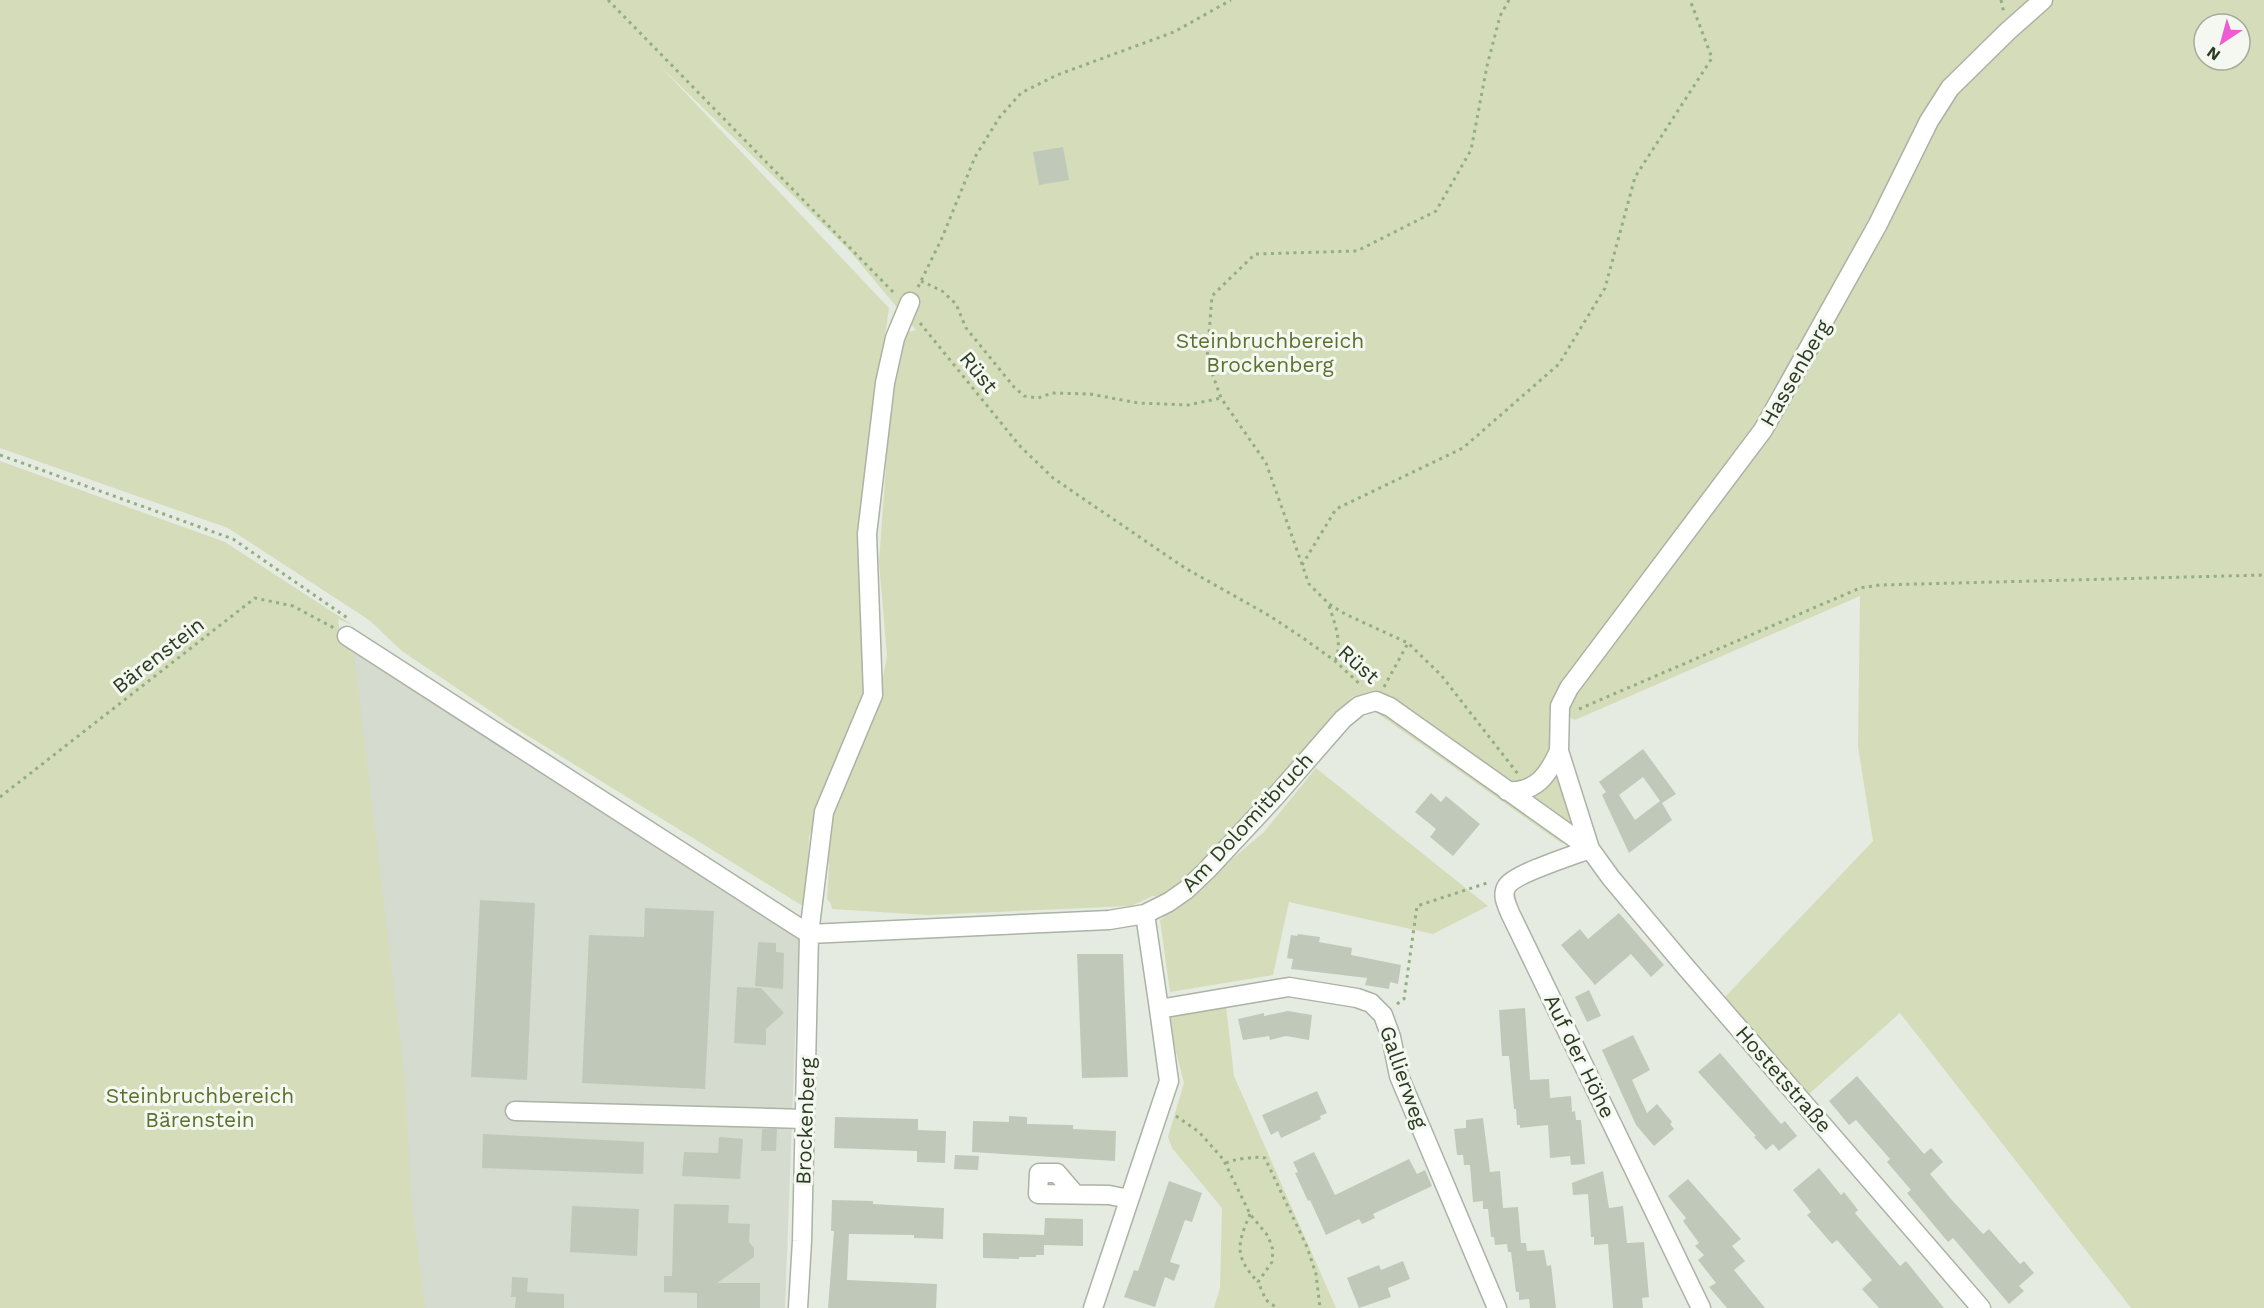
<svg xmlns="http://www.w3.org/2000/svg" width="2264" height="1308" viewBox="0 0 2264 1308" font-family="'Work Sans',sans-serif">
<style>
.built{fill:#d5dbcf}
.green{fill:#d5dcba;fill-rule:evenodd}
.building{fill:#c0c9b9;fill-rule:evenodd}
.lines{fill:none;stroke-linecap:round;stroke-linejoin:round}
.minor-casing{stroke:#aab3a4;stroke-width:21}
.path{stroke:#92ae82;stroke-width:3;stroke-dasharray:3 4.5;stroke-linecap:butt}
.minor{stroke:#fff;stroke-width:18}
.labels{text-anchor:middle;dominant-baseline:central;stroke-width:6;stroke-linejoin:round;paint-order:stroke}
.park-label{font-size:21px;fill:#5b712d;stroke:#f5f8f1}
.street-label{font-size:21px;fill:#2a3b21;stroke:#f5f8f1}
</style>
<rect width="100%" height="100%" fill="#e6ebe1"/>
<!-- built -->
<path class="built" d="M353,645l446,288 -14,375h-368z"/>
<!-- green -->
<path class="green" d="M0,0h2264v1308h-133l-231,-295 -92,82 -84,-97 149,-157 -15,-94 2,-151 -285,124 -25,-13 -1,8 26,123 -14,5 -208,-147 -146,167 -41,32 -13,1 -22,10 -204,9 -95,-6 -1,-5 -4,-5 2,-32 -3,-34 52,-131 9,-46 -8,-94 13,-179 13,-50 11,-3 -68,-81 -188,-183 229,242 -18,128 -5,261 -32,72 -25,68 -3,71 -289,-179 -115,-78 -33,-31 -141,-92 -228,-80zM2204,24h36v36h-36z
M0,461l225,81 129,84 -16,-7 3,20 12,6 52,435 6,116 14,112h-425z
M1316,768l172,138 -55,28 -144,-32 -16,73 -103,17 -10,-72 104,-88z
M1226,1006l8,70 102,232h-122l6,-20 2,-80 -50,-60 -4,-11 16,-54 -18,-69z"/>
<!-- building -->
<path class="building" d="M1063,147l6,33 -30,5 -6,-33z
M1643,749l33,45 -14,9 10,17 -43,33 -27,-58 4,-3 -7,-10zM1643,777l17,24 -25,19 -16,-25z
M1431,793l10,9 5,-6 34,28 -27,32 -23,-19 6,-8 -21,-17z
M480,900l55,3 -8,177 -56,-3z
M645,908l69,3 -9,178 -123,-6 7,-148 55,2z
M1619,913l45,52 -13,12 -20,-23 -36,31 -34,-40 19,-16 8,10z
M1298,934l22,3 -1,5 33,6 -1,7 50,10 -3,19 -8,-2 -1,7 -24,-4 2,-7 -76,-9 2,-10 -6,-1 4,-23 6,1z
M758,942l18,1v9l8,1 -1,36 -28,-3z
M1077,954h46l5,123 -46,1z
M737,987l24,1 23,25 -18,16v16l-32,-2z
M1589,990l12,26 -14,6 -12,-25z
M1525,1008l5,72 19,-1 1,19 21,-2 1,16 3,-1 1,9h5l4,44 -14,1 -1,-9 -20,2 -2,-33 -28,3v-3h-3l-1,-16h-2l-5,-53h-7l-3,-46z
M1288,1011l24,4 -3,25 -23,-4 -16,4 -1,-4 -26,4 -5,-21 26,-6v3z
M1633,1035l17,35 -18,10 15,33 10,-9 15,18 -2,2 4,5 -20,17 -18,-21 -34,-75z
M1720,1053l61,71 4,-3 12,15 -18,15 -6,-7 -7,6 -12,-13 2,-1 -58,-64z
M1857,1076l67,78 7,-6 12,14 -13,12 21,25 32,35 6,-5 31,35 4,-3 10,12 -15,13 5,5 -15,13 -56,-66 -5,4 -41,-49 4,-3 -24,-28 3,-3 -34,-39 -7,5 -20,-24z
M1317,1091l10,22 -7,3 1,3 -40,19 -3,-7 -7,4 -9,-20z
M1009,1116l18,1v7l46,1v4l43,2 -1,30 -143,-9 1,-31 36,1z
M835,1117l83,2v11l28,1 -1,32 -28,-1v-11l-83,-3z
M1483,1118l7,54 10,-1 3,37 15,-1 3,36h5l1,8 17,-1 3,16 4,-1 5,43h-26l-1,-9 -10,1v-8h-3l-5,-40h-3l-1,-8 -12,1 -1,-8h-3l-3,-28h-5v-8l-10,1 -3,-37h-6l-1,-10h-6l-3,-26 12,-1v-8z
M762,1129h15l-1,22h-15z
M483,1134l161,8 -1,32 -161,-6z
M719,1137l24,2 -3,40 -58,-3 2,-24 34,1z
M1314,1152l21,43 74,-36 8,15 8,-4 7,16 -59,28 2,4 -13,6 -3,-5 -33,16 -16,-35 -2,1 -13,-28 3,-1 -5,-10z
M955,1155l24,1 -1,14 -24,-1z
M1819,1168l22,27 3,-3 14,18 -3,3 45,53 6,-5 38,47h-65l-17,-19 10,-9 -35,-40 -5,4 -25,-29 4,-3 -18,-22z
M1603,1171l6,37 14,-2 4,37 17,-1 5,55 -7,1 1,10h-30l-5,-64 -14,1v-8h-3l-3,-43 -15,1 -1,-12z
M1688,1179l53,60 -9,7 13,15 -11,9 31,38h-38l-18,-21 7,-4 -18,-23 6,-5 -9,-9 4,-3 -16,-22 3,-3 -18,-22z
M1169,1181l33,12 -10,29 -7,-2 -15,42 10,3 -6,16 -9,-4 -10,30 -31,-10 10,-27 4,1z
M832,1200l41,1v3l71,4 -1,31 -29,-1v-3l-65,-1 -2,46 90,4 -1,24h-108l6,-77h-3z
M674,1204l55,1 -1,18 22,1 -1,18 5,6v9l-37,26h43v25h-63v-15l-33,-1v-16h8z
M572,1206l67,3 -2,47 -67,-4z
M1045,1218l38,1v27l-39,-1v10h-8v2h-17v2l-36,-1v-25l61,2z
M1403,1261l7,18 -22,9 3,9 -32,11 -12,-30 32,-13 2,5z
M512,1277l16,1 -1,14 37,2v14h-49l1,-11h-5z"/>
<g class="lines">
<!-- minor casing -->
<g class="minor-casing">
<path id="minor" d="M347,636l462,298
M1507,791c29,2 41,-16 52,-40
M1145,914l14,95 130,-22 68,11 14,5 12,12 8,22 8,39 98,232
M809,934l300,-14 36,-6 24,-12 17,-12 21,-20 68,-73 68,-78 16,-13 17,-5 14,6 200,142 21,29 73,87 297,343
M515,1111l290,8
M1075,1194l-18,-21h-18l-1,21 71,1 20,4
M798,1308l4,-67 7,-307 15,-122 49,-117 -6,-161 18,-151 10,-45 15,-36
M1093,1308l76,-227 -10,-72
M1701,1308l-191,-395c-3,-8 -9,-18 -3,-27 7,-12 67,-31 83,-37l-31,-98 1,-45 9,-18 194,-258 115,-206 51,-103 21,-33 58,-57 35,-31"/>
</g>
<!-- path -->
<path class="path" d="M608,0l288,295
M1509,0l-9,16 -13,50 -16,84 -35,61 -79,40 -102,3 -43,42 -5,63 14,39 45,65 43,121 20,20 16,10 63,29 33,32 77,99
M2001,0l3,13
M921,281l21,10 14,13 10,24 48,59 10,9 14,2 14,-5 38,1 48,9 50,2 33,-7
M918,287l24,-49 33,-81 24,-39 22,-25 36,-18 117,-43 57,-32
M920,323l99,122 34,33 132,90 85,48 33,22 32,23 27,25
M0,455l233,84 116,80
M1302,565l34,-56 127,-61 96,-84 46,-76 30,-111 77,-119 -22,-58
M1329,606c6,18 14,38 6,55
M1384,687l24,-44
M1579,709l281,-121 20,-3 384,-10
M0,797l255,-199 38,8 41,22
M1397,1004l7,-5 13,-93 73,-24
M1176,1116l23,16 24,27 27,55 18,22 5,14 -1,12 -14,20 8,18 11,8
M1226,1163c8,-4 30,-7 39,-5l42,89 9,27 4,34
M1250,1214c-13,31 -16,42 8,68"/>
<!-- minor -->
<use href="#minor" class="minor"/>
</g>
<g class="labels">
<!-- park labels -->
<g class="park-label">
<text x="1270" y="340">Steinbruchbereich<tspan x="1270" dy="24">Brockenberg</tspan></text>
<text x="200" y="1095">Steinbruchbereich<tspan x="200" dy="24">Bärenstein</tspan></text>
</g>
<!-- street labels -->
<g class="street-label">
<text transform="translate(979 372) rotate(51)">Rüst</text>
<text transform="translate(1795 373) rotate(-60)">Hassenberg</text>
<text transform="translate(158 655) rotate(-38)">Bärenstein</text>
<text transform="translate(1359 664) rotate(42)">Rüst</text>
<text transform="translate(1247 822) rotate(-47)">Am Dolomitbruch</text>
<text transform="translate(1580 1056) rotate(64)">Auf der Höhe</text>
<text transform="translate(1404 1077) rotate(71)">Gallierweg</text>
<text transform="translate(1784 1079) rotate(49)">Hostetstraße</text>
<text transform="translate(805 1121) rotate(-88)">Brockenberg</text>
</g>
</g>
<!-- north arrow -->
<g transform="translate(2222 42) rotate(216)"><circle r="28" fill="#f5f8f1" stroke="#a4ac9e" stroke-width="1.5"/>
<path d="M0-4.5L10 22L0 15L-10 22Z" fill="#ef5bd3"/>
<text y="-9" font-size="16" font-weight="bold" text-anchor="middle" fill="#2a3b21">N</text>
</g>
</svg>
